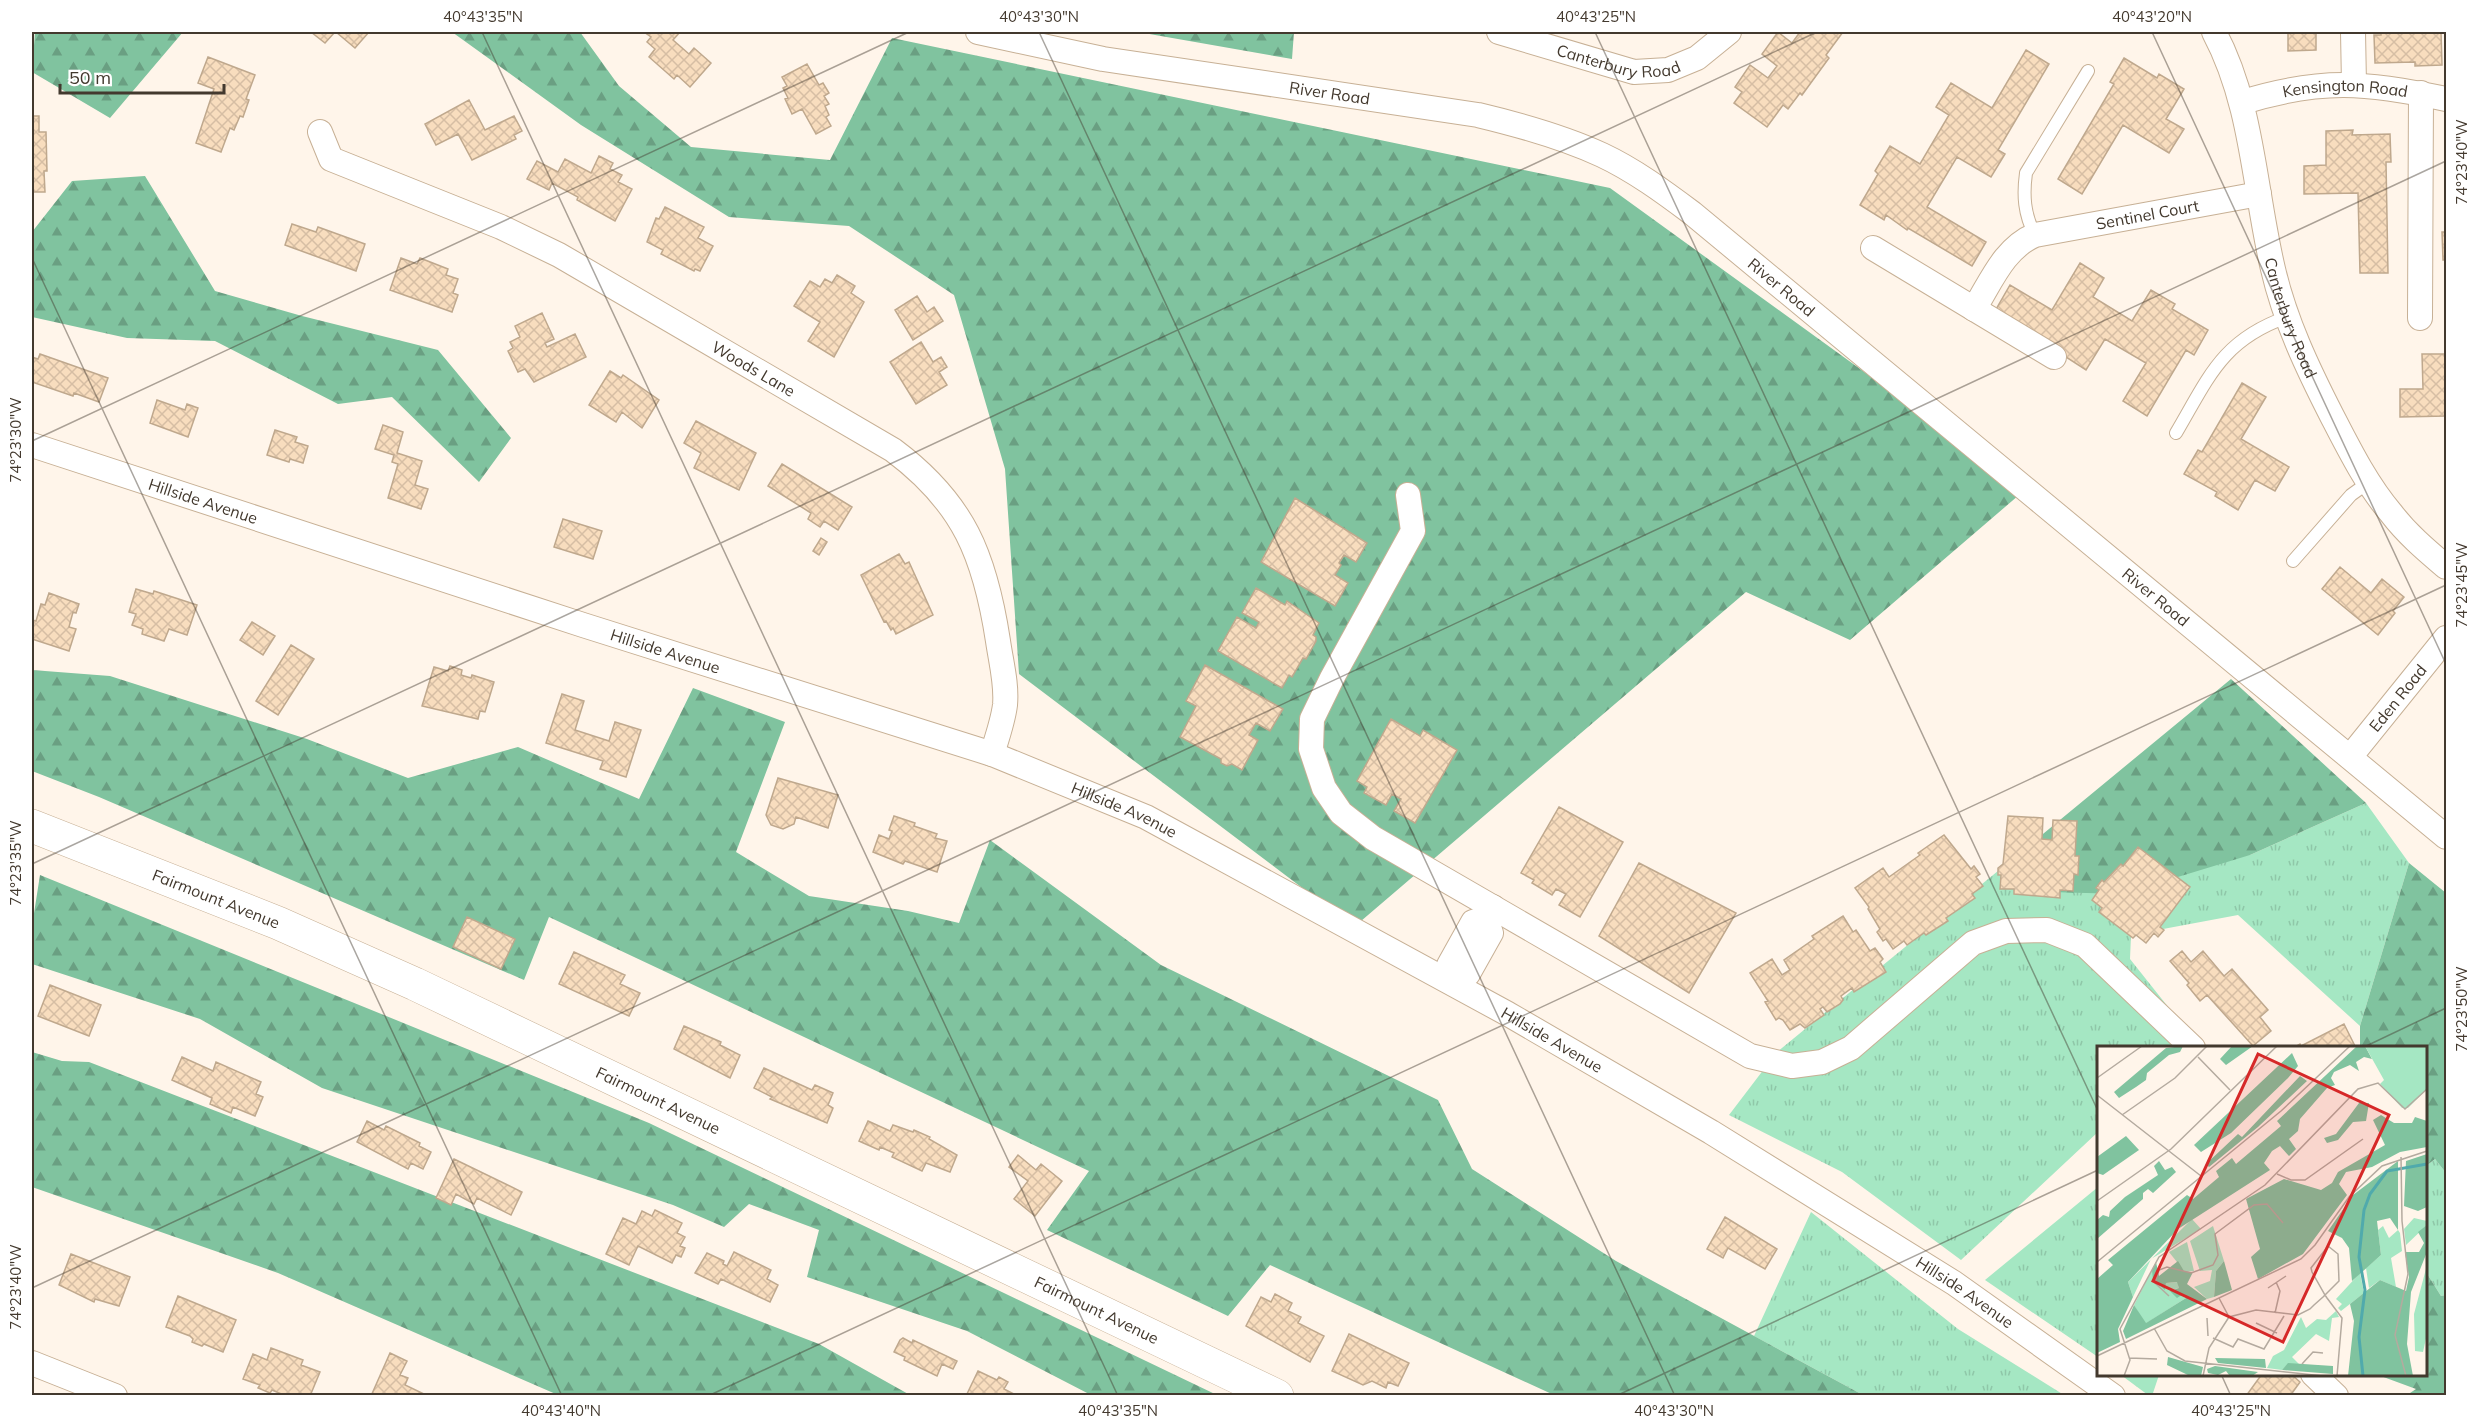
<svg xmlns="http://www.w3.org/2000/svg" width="2478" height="1427" viewBox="0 0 2478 1427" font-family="Mulish,sans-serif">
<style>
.grass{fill:url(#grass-tufts)}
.forest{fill:url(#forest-firs)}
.building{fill:url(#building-cross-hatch);stroke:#bfa88d;stroke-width:1.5}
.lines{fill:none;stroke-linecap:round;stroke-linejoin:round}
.lane-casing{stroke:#c7b095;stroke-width:14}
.street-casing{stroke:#c7b095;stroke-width:26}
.secondary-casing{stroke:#c7b095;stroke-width:34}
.lane{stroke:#fff;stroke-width:12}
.street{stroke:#fff;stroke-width:24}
.secondary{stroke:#fff;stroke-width:33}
.ticks{fill:none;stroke:#43392e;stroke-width:1.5;stroke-opacity:0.45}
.labels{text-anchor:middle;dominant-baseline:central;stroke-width:6;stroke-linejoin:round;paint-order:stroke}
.street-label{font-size:16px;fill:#43392e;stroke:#fff}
.inset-river{fill:none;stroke:#50aaac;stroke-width:3}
.inset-road{fill:none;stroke:#b4aa9f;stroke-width:1.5}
.view{fill:#d62828;fill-opacity:0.15;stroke:#d62828;stroke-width:3}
.inset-edge{fill:none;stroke:#43392e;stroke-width:3}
.neatline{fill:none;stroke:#43392e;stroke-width:2}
.ticks-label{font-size:15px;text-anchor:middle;fill:#43392e}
</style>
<defs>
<pattern id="grass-tufts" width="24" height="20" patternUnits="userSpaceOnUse" patternTransform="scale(1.5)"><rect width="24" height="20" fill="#a5e7c3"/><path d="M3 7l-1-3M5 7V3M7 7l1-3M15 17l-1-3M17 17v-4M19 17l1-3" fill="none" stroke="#8fc7a8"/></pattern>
<pattern id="forest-firs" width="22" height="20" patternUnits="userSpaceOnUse" patternTransform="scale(1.5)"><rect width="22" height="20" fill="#80c39f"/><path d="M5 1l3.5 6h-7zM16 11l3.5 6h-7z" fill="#6a9f82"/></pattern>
<pattern id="building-cross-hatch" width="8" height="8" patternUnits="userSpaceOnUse" patternTransform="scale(1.5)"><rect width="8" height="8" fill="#f8ddbe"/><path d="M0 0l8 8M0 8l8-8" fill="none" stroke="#d6bea4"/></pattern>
</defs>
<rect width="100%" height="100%" fill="#fff5ea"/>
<!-- grass -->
<path class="grass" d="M2366,803l43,60 -49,163 -122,-111 -107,20 -1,24 66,83 -7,5 -91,1v84l-137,128 -119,-88 -113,-57 48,-63 227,-186 246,-11z
M2435,1159l11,14v122l-5,1 -15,-24v-106z
M2098,1187v170l-113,-77z
M1811,1212l147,117 106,66h-201l-109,-59z
M2121,1375h38l-7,21 -4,-1z"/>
<!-- forest -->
<path class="forest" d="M35,32h148l-73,86 -78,-46z
M452,32h128l39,54 72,61 139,13 62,-122 718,150 416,301 -176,151 -104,-48 -392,335 -335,-253 -14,-205 -51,-174 -105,-69 -120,-9 -148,-92z
M1138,32h156l-2,27z
M145,176l70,115 87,25 136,34 73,88 -32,44 -87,-85 -54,7 -123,-63 -88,-3 -95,-21v-85l40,-51z
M32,670l78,6 197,63 101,39 110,-31 121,52 54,-111 92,34 -49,130 73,44 99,15 51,12 31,-83 171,125 277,135 34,69 144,92 247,134h-309l-284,-130 -42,51 -181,-86 42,-59 -540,-254 -25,63 -425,-183 -67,-26z
M2231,679l135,124 -116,52 -128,39 -72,-2 -46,-26z
M2409,863l37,30v280l-11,-14 -9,7v-118l-66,-1v-21z
M40,875l609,248 568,272h-126l-124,-64 -160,-54 12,-47 -70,-26 -25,23 -51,-22 -351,-117 -122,-69 -168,-55v-38z
M32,1052l30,9 27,1 730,282 91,51h-352l-280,-122 -246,-86z
M2426,1272l15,24 5,-1v100h-39l9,-6 -38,-14 48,-1z"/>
<!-- building -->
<path class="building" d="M311,32h24l-10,11z
M336,32h33l-14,16z
M644,32h36l-7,8 16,14 5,-6 17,15 -21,24 -13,-12 -3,4 -25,-22 6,-8 -8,-7 4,-5z
M1778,32l14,11 8,-11h43l-17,23 3,3 -27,37 -2,-2 -12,16 -5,-4 -16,22 -33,-24 8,-11 -7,-5 15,-22 18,13 9,-12 -15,-12z
M2288,32h28v18l-28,1z
M2381,32h60l1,33 -27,1v-4l-40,1 -1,-28h7z
M2026,50l23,14 -51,86 7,4 -14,23 -34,-20 -30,50 59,35 -14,24 -64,-38 -1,2 -21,-15 -2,5 -24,-15 18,-31 -3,-3 15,-25 30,18 29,-49 -13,-8 15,-24 41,25z
M208,57l47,18 -9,24 3,1 -6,17 -3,-1 -6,14 -4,-2 -9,24 -25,-9 18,-54 -16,-6z
M2124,58l33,20 2,-4 25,15 -18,30 18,10 -15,24 -46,-28 -41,69 -24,-15 56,-95 -4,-2z
M807,64l12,21 4,-2 6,10 -5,3 5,8 -4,2 4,9 -3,2 5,9 -15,8 -14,-25 -10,5 -7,-15 3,-1 -5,-10 4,-2 -5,-9z
M469,100l16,30 29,-14 8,15 -8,4 2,4 -44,21 -14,-26 -22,11 -11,-21z
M32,116h7v16h7l1,39h-3l1,21h-13z
M2353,130l-1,5 38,-1 1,28h-5l2,111h-28l-2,-80 -54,1v-28l22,-1v-34z
M599,156l14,7 -3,6 12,6 -4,7 14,7 -17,32 -38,-21 1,-3 -26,-14 -3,7 -22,-11 10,-18 21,11 7,-13 26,14z
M665,207l39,20 -6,11 15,8 -13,25 -5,-2 -1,2 -33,-17 2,-4 -16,-8 9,-24 3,1z
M292,224l24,8 2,-5 47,17 -9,27 -71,-26z
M2442,232h4v28h-3z
M401,258l16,6 3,-6 28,11 -2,6 12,4 -5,14 5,2 -6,17 -62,-22z
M2080,263l24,15 -11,19 39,24 19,-31 24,14 -3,5 36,21 -14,25 -8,-5 -39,66 -24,-15 23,-38 -41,-24 -19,31 -91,-59 15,-26 42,25z
M837,275l18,11 -4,7 13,9 -30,55 -26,-16 12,-19 -26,-16 16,-25 10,6 5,-8 7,4z
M917,296l10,16 7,-5 9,14 -30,19 -18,-30z
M542,313l12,26 -9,4 2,4 28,-13 11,23 -52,25 -9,-13 -7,3 -10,-21 5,-3 -3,-6 10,-5 -5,-11z
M921,342l12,20 8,-5 6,10 -8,5 8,13 -31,19 -26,-42z
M40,354l68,24 -9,24 -25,-9 -1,3 -41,-14v-25l6,2z
M2422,354h24v62l-46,1v-28h23z
M610,371l11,7 2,-3 36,25 -17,28 -20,-16 -6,10 -27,-17z
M2242,383l24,14 -25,42 48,28 -14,24 -20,-11 -17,30 -23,-14 2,-4 -33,-18 14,-24 4,2z
M157,400l28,10 2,-6 11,4 -10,29 -38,-14z
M696,421l60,32 -17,37 -45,-22 7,-15 -17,-10z
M383,425l20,7 -6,21 25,8 -7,24 13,4 -7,20 -33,-11 10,-34 -6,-2 2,-7 -19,-6z
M275,430l22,7 -2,5 13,4 -5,17 -13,-4 -1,3 -22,-7z
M782,464l70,43 -14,23 -14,-9 -4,6 -12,-8 3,-6 -43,-27z
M1295,498l72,45 -11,19 -12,-7 -5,8 2,2 -6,10 13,8 -13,23 -74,-44z
M563,519l39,12 -9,28 -39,-12z
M821,538l6,4 -8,13 -6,-4z
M899,554l6,10 4,-2 24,53 -37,19 -3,-6 -2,2 -5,-9 -2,1 -23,-47z
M2340,567l31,26 11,-14 22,18 -11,14 2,2 -17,22 -56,-46z
M1256,588l29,17 2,-4 32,22 -6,12 3,2v4l-10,18 -3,-1 -11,19 -3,-2 -7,13 -64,-37 19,-34 19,11 3,-6 -17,-9z
M136,589l17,5 1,-3 43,14 -10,30 -18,-6 -5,12 -22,-7 1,-5 -11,-4 4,-11 -7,-2z
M49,593l30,11 -3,9 -3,-1 -4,15 7,2 -7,22 -37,-12v3v-22l4,1 5,-17 4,1z
M252,622l23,14 -12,19 -23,-15z
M291,645l23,14 -36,56 -22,-14z
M1205,665l78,44 -13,22 -14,-8 -7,12 9,5 -16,30 -10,-6 -5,2 -6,-3v-4l-41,-22 16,-31 -10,-5z
M450,666l12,4 -1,5 10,3 1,-3 22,7 -9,30 -5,-1 -2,8 -56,-13 12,-39 14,4z
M562,694l22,7 -9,29 34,11 6,-19 26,8 -15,47 -26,-8 3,-8 -57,-18z
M1391,719l29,17 3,-6 34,20 -42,73 -21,-12 7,-12 -9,-5 -6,11 -22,-12 3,-6 -10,-6z
M778,778l60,17 -10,33 -32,-11 -2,7 -11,5 -12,-4 -5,-10z
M1559,807l64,35 -43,75 -21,-12 7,-11 -10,-5 -4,6 -20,-12 2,-3 -13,-7z
M894,816l21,7 -1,3 23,8 -2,4 12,3 -10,31 -32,-11 -2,3 -30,-12 6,-17 10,4 3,-8 -3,-1z
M2008,816l35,2 -1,21 10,1 1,-20 24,1 -2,35h4l-1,19 -4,-1 -1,17 -13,-1v8l-46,-4v-5h-14l1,-14h-3v-7l5,-4z
M1944,835l27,34 3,-3 6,8 -4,3 7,9 -11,8 3,4 -29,20 2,3 -22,14 -2,-2 -17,12 -3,-4 -11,8 -7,-10 -3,2 -6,-9 3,-3 -12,-20 1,-2 -14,-19 28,-20 6,9 31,-22 -2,-2z
M2138,847l52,40 -30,40 4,3 -6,7 -4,-4 -8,10 -10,-8 -3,3 -34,-26 3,-4 -10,-8 7,-10 -3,-2 6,-8 2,2 17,-18 2,2z
M1639,863l97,50 -47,80 -90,-57z
M1843,916l10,16 3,-2 14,21 5,-3 8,11 -3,3 6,10 -32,20 -2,-4 -11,8 2,4 -3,4 -13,8 -4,-5 -3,2 4,6 -19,13 -5,-4 -10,6 -7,-10 -4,-2 -3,2 -11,-18 3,-1 -18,-28 22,-14 10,16 8,-5 -6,-10 30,-21 -2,-3z
M467,917l48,22 -14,30 -48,-22z
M2182,951l9,11 12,-11 21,25 8,-7 36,41 -8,7 11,14 -18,15 -46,-51 -7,6 -13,-16 2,-2 -19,-22z
M574,952l51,23 -5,9 20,9 -11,23 -70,-32z
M50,985l51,20 -12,31 -51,-20z
M2344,1024l12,24h-63l7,-4 1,2z
M684,1026l37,16 -1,3 20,10 -10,23 -56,-29z
M182,1057l31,14 3,-9 45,20 -5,12 7,3 -8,19 -22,-9 -2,6 -21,-9 2,-6 -40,-18z
M764,1068l48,22 3,-5 18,8 -5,12 5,3 -6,15 -57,-24 2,-2 -18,-9z
M367,1121l17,9 2,-4 34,17 -1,3 12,6 -8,17 -12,-6 -3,6 -51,-27z
M868,1121l22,10 3,-6 20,7 1,-2 16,7 -1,2 28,16 -7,17 -24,-9 -4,8 -30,-14 2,-4 -14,-6 -1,3 -20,-9z
M1018,1155l18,15 5,-6 21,17 -27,35 -21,-17 14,-18 -19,-14z
M454,1159l68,33 -11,23 -34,-17 -3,6 -18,-10 -5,11 -15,-7z
M655,1210l27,13 -5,10 8,4 -5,9 5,2 -4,9 -5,-2 -4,8 -34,-17 -9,19 -23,-11 17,-36 13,6 6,-13 10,5z
M1725,1217l52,32 -12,20 -37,-21 -5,10 -16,-9z
M734,1252l37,18 -4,9 11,6 -8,17 -49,-23 -3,5 -23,-11 12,-20 17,8 -1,3 4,2z
M71,1254l59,23 -11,29 -24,-7 -1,3 -35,-17z
M1275,1294l17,9 -4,8 13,6 -3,6 26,13 -14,26 -64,-36 15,-29 10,5z
M178,1296l58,24 -13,32 -19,-8 -2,2 -10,-4 1,-3 -3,-3 -24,-9z
M1349,1334l60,29 -11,23 -10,-4 -2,6 -14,-7 -9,4 -31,-14z
M903,1338l9,5 1,-3 44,21 -4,8 -11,-5 -5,12 -33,-16 1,-3 -11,-5 6,-12z
M271,1348l32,12 -2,5 19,7 -10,24h-24l-14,-6 -2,3 -12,-5 2,-3 -17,-6 10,-25 14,6z
M390,1353l17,8 -7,14 8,3 -3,7 23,11h-57z
M978,1371l19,9 2,-3 9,5 -4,7 14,7h-52z
M2262,1374h29l9,8 -10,14h-44z"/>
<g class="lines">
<!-- lane casing -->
<g class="lane-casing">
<path id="lane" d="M2035,235c-11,-21 -12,-40 -9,-62l62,-102
M2176,433c33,-56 46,-93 111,-116
M2293,561l58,-66 18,-13"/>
</g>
<!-- street casing -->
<g class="street-casing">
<g id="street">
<path id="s1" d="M978,32l125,27 375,56c42,10 85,22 124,40 32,15 62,37 90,58l754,624"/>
<path id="s2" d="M1499,32l135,40 34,-2 29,-12 32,-26"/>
<path id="s3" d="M2214,32c39,73 40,157 59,237 12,52 35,100 59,147 17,33 35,69 59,97 16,21 35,37 55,54"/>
<path d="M2353,32l1,52"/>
<path id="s4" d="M2243,102c78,-24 124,-20 203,-3"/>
<path id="s5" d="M320,132l11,27 170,68 58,28 334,195c71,53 92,106 105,191 3,21 9,43 7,64 -2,16 -8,33 -13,49"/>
<path d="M1873,248l181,109"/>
<path id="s6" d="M1974,309c17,-27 30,-61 61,-74l224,-41"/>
<path d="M2420,318l1,-225"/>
<path id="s7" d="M32,445l551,180 409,129 154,63 362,197 203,118 243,151 159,113"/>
<path d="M1408,495l5,36 -81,147 -20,41 -1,30 13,39 17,25 32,25 377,218 42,10 30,-4 29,-14 122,-105 33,-12 41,-1 38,15 108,103"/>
<path id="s8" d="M2350,757l96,-119"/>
<path d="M1455,975l-6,-10 24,-43 13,-4 7,-11"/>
<path d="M1455,975l13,-1 23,-41 -5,-15"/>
<path d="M32,1363l83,33"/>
<path d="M2313,1374l23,22"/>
</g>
</g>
<!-- secondary casing -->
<g class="secondary-casing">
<g id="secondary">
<path id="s9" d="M32,826l246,97 137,61 862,412"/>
</g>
</g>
<!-- lane -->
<use href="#lane" class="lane"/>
<!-- street -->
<use href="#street" class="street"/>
<!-- secondary -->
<use href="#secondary" class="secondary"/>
</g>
<!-- ticks -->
<path class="ticks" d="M482,32l636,1364M1039,32l636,1364M1595,32l503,1079M2152,32l294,632M32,258l530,1138M32,441l877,-409M32,864l1785,-832M2362,1048l84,-40M32,1288l2414,-1127M2221,1374l10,22M708,1396l1738,-811M1616,1396l482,-226"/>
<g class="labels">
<!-- street labels -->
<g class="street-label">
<text stroke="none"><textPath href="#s2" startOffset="124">Canterbury Road</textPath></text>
<text stroke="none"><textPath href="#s1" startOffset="357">River Road</textPath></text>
<text stroke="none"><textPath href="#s4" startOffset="104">Kensington Road</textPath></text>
<text stroke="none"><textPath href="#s6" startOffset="212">Sentinel Court</textPath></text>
<text stroke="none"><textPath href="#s1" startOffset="861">River Road</textPath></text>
<text stroke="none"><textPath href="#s3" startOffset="297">Canterbury Road</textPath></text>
<text stroke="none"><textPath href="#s5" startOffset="502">Woods Lane</textPath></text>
<text stroke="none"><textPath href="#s7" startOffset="180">Hillside Avenue</textPath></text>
<text stroke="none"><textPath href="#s1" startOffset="1347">River Road</textPath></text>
<text stroke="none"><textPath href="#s7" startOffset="666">Hillside Avenue</textPath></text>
<text stroke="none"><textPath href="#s8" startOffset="76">Eden Road</textPath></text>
<text stroke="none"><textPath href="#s7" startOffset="1152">Hillside Avenue</textPath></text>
<text stroke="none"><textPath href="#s9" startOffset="198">Fairmount Avenue</textPath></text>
<text stroke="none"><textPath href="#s7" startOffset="1638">Hillside Avenue</textPath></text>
<text stroke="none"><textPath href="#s9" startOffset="684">Fairmount Avenue</textPath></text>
<text stroke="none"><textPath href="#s7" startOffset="2122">Hillside Avenue</textPath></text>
<text stroke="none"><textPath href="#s9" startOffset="1170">Fairmount Avenue</textPath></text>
</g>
</g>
<!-- overview -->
<g transform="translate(2097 1046)">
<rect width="330" height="330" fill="#fff5ea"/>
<path d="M317,172l13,3v4l-21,20 -2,-16zM95,173l9,10 -50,30 -18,38 -5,-15zM116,180l11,35 -8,10 -2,26 -7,2 -13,-12 16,-6 2,-11 -12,1 -10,-30zM286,180l6,12 9,-8 2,3 2,18 -11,7 5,29 -16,-7 -11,8 -3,-20 15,-13 -3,-25zM90,196l7,29h-10l-15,-19zM55,224l13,19 1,-6 12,-1 1,6 -8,2 15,8 -41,26 -11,-19zM263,227l4,20 -23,18 -3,-3 4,-4 -6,-5zM239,265l3,6 -7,1 -3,23 -13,-7 -24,23 7,7h-11l-6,6 -15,-2 6,-12 11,-6 17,-33 5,11 11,-9 9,1z" fill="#a5e7c3"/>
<path d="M86,0l-3,6 -11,3 -22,18 -1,7 -10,7 -17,11 -5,-6 52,-44zM135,0h21l-27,19 -6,-6zM260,0h8l7,13 -8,-2 -8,5 3,9 -9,-6 -16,7 -3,6 4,7 -8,3 -27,31 -2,12 -9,8 7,10 -7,7 -9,-10 -8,5 -8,12 6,7 -92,59 -50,53 5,15 -15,32 2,13 -23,11v-74l16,-14 -5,-5 79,-65 6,4 26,-22 -3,-6 16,-13 4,6 45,-38 -4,-5zM195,7l6,13 -10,12 -57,55 -30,19 -7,-7zM203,30l7,5 -49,46 -49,40 -3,-3 32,-30 4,3zM262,57h10l-3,18 -13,1 -15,18 -11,3 -3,-5 12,-4zM284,69l13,8h18l3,-6 12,4v26l-27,5 -28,15 -26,5 -7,12 8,11 -44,59 -45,25 -7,-22 9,-8 -14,-50 38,-20 37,11 11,-7 6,-11 47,-27 -12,-25zM29,90l13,14 -36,25 -6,-2v-16zM330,108v53l-9,4 -14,-5 2,-45zM62,115l6,9 7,-3 4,5 -23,21 -5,-4 -5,4v6l-46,40v-19l6,-5 6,2 1,-6 15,-14 33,-22 -4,-9zM301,115v69l-8,-12 -13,3 4,34 -29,26 -3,-33 -7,-10 -14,-7 25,-36zM330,179v27l-16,40 -4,52 6,32h-65l6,-55 -4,-17 30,-24 26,11 3,-14 -4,-25h14l5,-9 -6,-11zM81,215l6,10 9,1 -6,12 20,15 -81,40 -3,-8 11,-26 12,18 40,-25 -3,-4 -6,4 -7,-7 9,-3 -2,-6 -11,1 -1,7 -12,-10 -1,-10 4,-8 3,14zM127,215l8,29 -18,7 2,-26zM71,311l35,10 -2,9h-11l-23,-11zM118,312l50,1 1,9 -48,-5zM191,317l45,3v8l-51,-4zM118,320l43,6 -6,4 -23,-1 -3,-4 -8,4 -10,-2 -1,-4z" fill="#80c39f"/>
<path d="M268,0h62v43l-19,19h-6l-22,-24 4,-4zM330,219v69l-4,18 -8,-1 -1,-37z" fill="#a5e7c3"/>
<path class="inset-river" d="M266,330l-4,-39 6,-47 -6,-33 5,-47 6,-16 17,-23 40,-7"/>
<path class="inset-road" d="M101,11l32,33M0,32l45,-32M0,49l104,81M25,69l53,-37 32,-32M304,111l1,64 6,53 -13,61 11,41M180,128l14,6h14l58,-41M0,155l74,-52 106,-103M0,216l184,-151 69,-65M171,242l18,-12M72,250l-14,-13 4,-13 8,-3 24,6 22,-8 5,-10 -3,-21 39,-29 13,-1 16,19M122,252l10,19M178,267l5,-22 -4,-9M110,272l1,18M159,277l21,10M57,282l13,23 18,10 138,15M116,292l20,9 5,-8 26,10 20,-33M0,310l204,-97 14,-14 34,-48 33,-31 45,-15M32,312l28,1M205,318l11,-12 10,1M27,330l6,-16 -10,-31 39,-72 106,-72 93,-96 20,-6 27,26 22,-20M106,330l6,-28 20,-31 27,-7 42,5 12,-6 4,-4 9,-8 16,-16 -1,-27 -10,-8 -17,22 1,4 13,23 2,3 15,20 -5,58"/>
<path class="view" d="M161,8l131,61 -106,227 -130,-61z"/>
<rect width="330" height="330" class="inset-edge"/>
</g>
<!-- border -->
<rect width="2478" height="1427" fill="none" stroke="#ffffff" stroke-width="66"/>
<!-- scale -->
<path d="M60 84v9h164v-9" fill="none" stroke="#43392e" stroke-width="3"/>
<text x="69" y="84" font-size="18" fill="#43392e" stroke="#ffffff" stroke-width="4.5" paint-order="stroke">50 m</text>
<rect x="33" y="33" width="2412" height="1361" class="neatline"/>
<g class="ticks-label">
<text x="483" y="22">40°43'35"N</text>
<text x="1039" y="22">40°43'30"N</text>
<text x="1596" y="22">40°43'25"N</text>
<text x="2152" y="22">40°43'20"N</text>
<text transform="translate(2462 162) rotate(-90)" y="5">74°23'40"W</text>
<text transform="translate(16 440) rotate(-90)" y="5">74°23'30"W</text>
<text transform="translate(2462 585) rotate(-90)" y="5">74°23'45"W</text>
<text transform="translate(16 863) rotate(-90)" y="5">74°23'35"W</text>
<text transform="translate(2462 1009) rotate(-90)" y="5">74°23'50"W</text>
<text transform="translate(16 1287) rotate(-90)" y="5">74°23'40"W</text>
<text x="561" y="1416">40°43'40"N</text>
<text x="1118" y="1416">40°43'35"N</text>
<text x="1674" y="1416">40°43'30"N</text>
<text x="2231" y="1416">40°43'25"N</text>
</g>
</svg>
